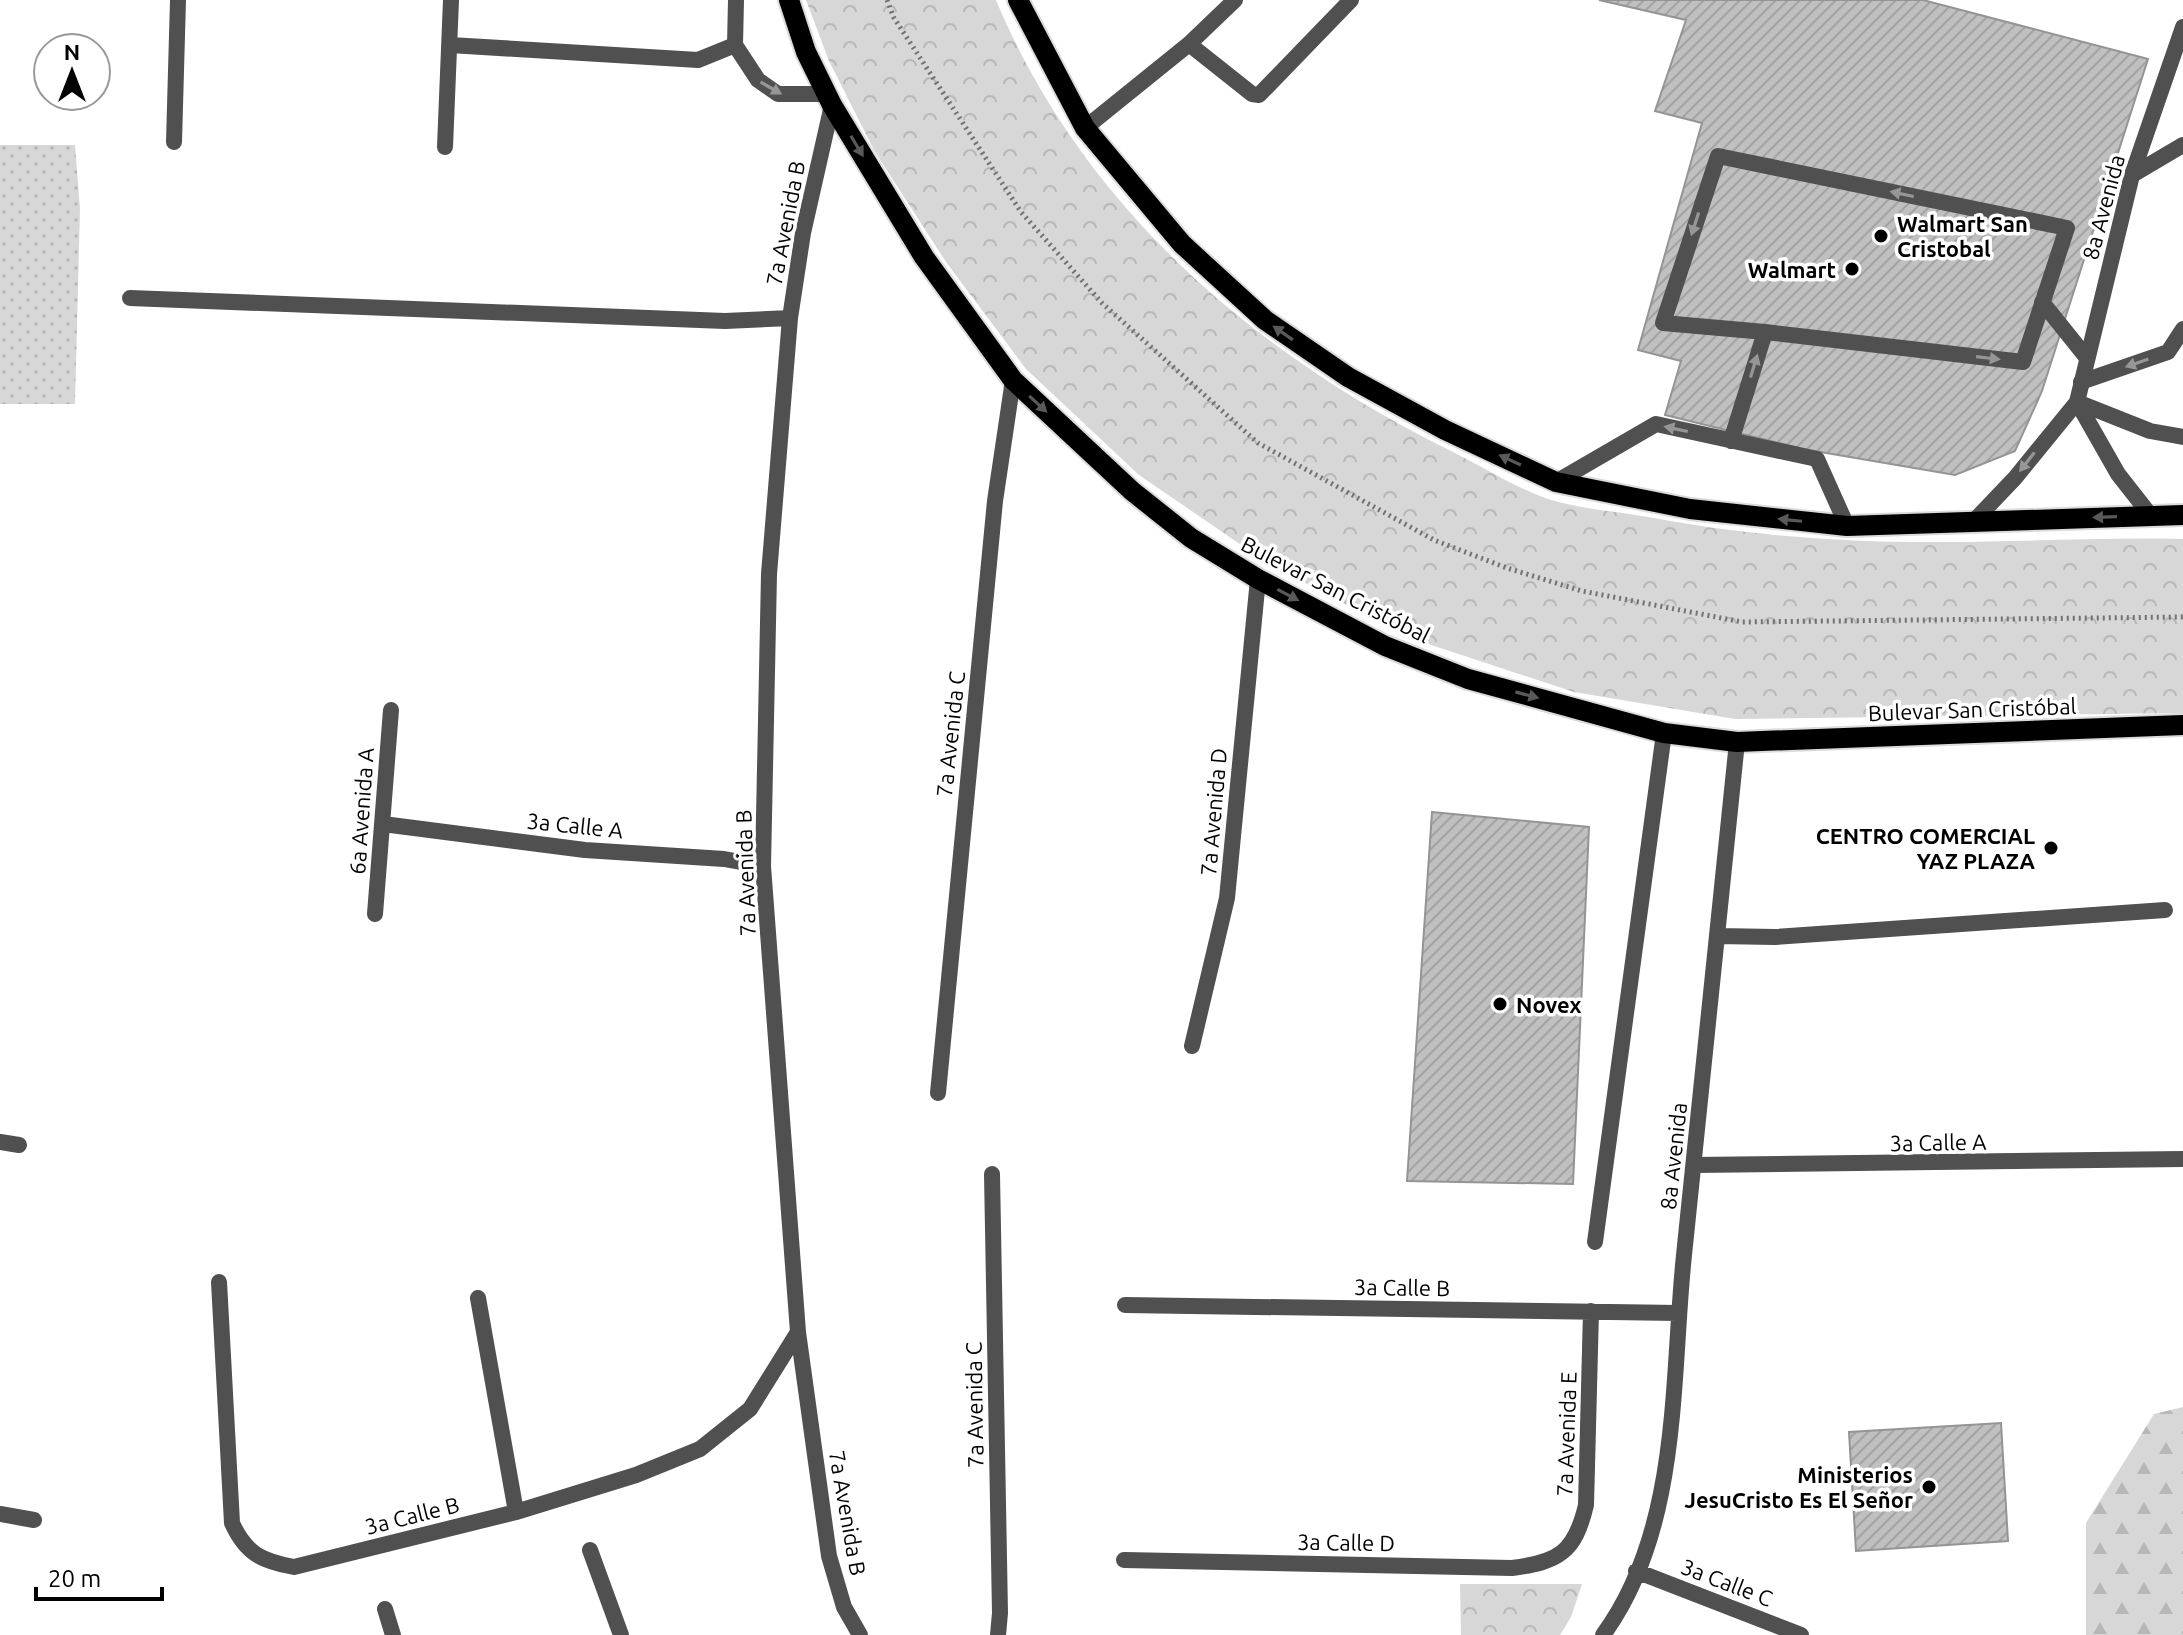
<svg xmlns="http://www.w3.org/2000/svg" width="2183" height="1635" viewBox="0 0 2183 1635" font-family="Ubuntu,sans-serif">
<style>
.grass{fill:url(#grass-dots)}
.forest{fill:url(#forest-firs)}
.park{fill:url(#park-crowns)}
.building{fill:url(#building-hatch);stroke:#949494;stroke-width:2}
.lines{fill:none;stroke-linecap:round;stroke-linejoin:round}
.primary-casing{stroke:#dbdbdb;stroke-width:24}
.path{stroke:#727272;stroke-width:5;stroke-dasharray:2 4;stroke-linecap:butt}
.service{stroke:#505050;stroke-width:16}
.minor{stroke:#505050;stroke-width:16}
.primary{stroke:#000;stroke-width:20}
.oneway{fill:#969696}
.oneway2{fill:#595959}
.poi-dot{fill:#000;stroke:#fff;stroke-width:3}
.labels{text-anchor:middle;dominant-baseline:central;stroke-width:7;stroke-linejoin:round;paint-order:stroke}
.street-label{font-size:22px;fill:#000;stroke:#fff}
.poi-label{font-size:22px;font-weight:bold;fill:#000;stroke:#fff;text-anchor:end}
</style>
<defs>
<pattern id="grass-dots" width="8" height="8" patternUnits="userSpaceOnUse" patternTransform="scale(2)"><rect width="8" height="8" fill="#d7d7d7"/><path d="M2 2h.1M6 6h.1" fill="none" stroke="#b7b7b7" stroke-width="1.8" stroke-linecap="round"/></pattern>
<pattern id="forest-firs" width="22" height="20" patternUnits="userSpaceOnUse" patternTransform="scale(2)"><rect width="22" height="20" fill="#d7d7d7"/><path d="M5 1l3.5 6h-7zM16 11l3.5 6h-7z" fill="#b7b7b7"/></pattern>
<pattern id="park-crowns" width="20" height="18" patternUnits="userSpaceOnUse" patternTransform="scale(2)"><rect width="20" height="18" fill="#d7d7d7"/><path d="M2 6a3 3 0 1 1 6 0M12 15a3 3 0 1 1 6 0" fill="none" stroke="#b7b7b7"/></pattern>
<pattern id="building-hatch" width="6" height="6" patternUnits="userSpaceOnUse" patternTransform="scale(2)"><rect width="6" height="6" fill="#c0c0c0"/><path d="M-1 1l2-2M0 6l6-6M5 7l2-2" fill="none" stroke="#a3a3a3"/></pattern>
</defs>
<rect width="100%" height="100%" fill="#fff"/>
<!-- grass -->
<path class="grass" d="M0,145h75l5,64 -5,195h-75z"/>
<!-- forest -->
<path class="forest" d="M2183,1407v228h-97v-112l68,-109z"/>
<!-- park -->
<path class="park" d="M806,0h190c86,206 258,354 455,451 30,15 62,35 94,47 30,10 66,13 97,18 99,19 201,27 301,26 80,0 160,-5 240,-3v174l-448,6 -161,-27 -167,-55 -141,-75 -127,-87 -113,-106 -80,-107 -71,-110 -46,-91z
M1460,1584h122l-11,33 -11,18h-99z"/>
<!-- building -->
<path class="building" d="M1923,0l225,59 -106,332 -27,60 -60,24 -152,-26 -138,-34 16,-54 -43,-11 64,-227 -47,-12 31,-91 -87,-20z
M1432,812l157,15 -16,357 -166,-3z
M2001,1423l7,118 -152,10 -7,-119z"/>
<g class="lines">
<!-- primary casing -->
<g class="primary-casing">
<path id="primary" d="M789,0l17,52 26,53 92,152 89,123 119,111 59,47 67,41 127,67 83,33 196,54 73,9 446,-17
M1018,0l67,128 97,116 83,76 83,57 97,53 111,52 134,27 157,17 336,-11"/>
</g>
<!-- path -->
<path class="path" d="M887,0l7,18 127,194 81,91 156,140 176,97 73,28 75,23 160,31 441,-5"/>
<!-- service -->
<path class="service" d="M1189,44l63,50 7,1 92,-95
M1085,128l104,-84 46,-44
M2132,175l51,-30
M2042,302l45,56
M2081,382l87,-30 15,-23
M2077,402l73,29 33,6
M1731,441l34,-109 258,30 44,-134 -349,-72 -55,167 102,9
M1556,482l100,-58 161,35 30,67
M1595,1242l69,-509"/>
<!-- minor -->
<path class="minor" d="M736,0l-1,45 23,35 20,14h48
M450,45l248,15 37,-15
M832,105l-29,128 -13,85 -21,256 -6,292 35,466 31,224 15,51 16,28
M174,142l4,-142
M445,147l6,-147
M130,298l595,23 65,-3
M2077,402l41,72 33,42
M1974,521l41,-43 62,-76 55,-227 51,-148
M383,824l202,26 139,9 39,7
M375,914l16,-204
M1718,936l57,1 390,-27
M1192,1046l35,-148 31,-319
M938,1093l57,-592 18,-121
M0,1142l19,3
M1694,1165l489,-6
M992,1174l8,439 -2,22
M219,1282l13,241c14,31 30,38 62,44l222,-55 120,-37 64,-26 50,-40 48,-77
M478,1298l38,214
M1125,1305l553,8
M0,1514l34,6
M590,1550l31,85
M1124,1560l388,8c47,-6 63,-16 74,-63l5,-194
M1636,1571l165,64
M385,1609l8,26
M1603,1635c78,-107 68,-255 81,-380 19,-171 36,-342 53,-513"/>
<!-- primary -->
<use href="#primary" class="primary"/>
</g>
<!-- one-way arrows -->
<defs><path id="oneway-solid" d="M-6-.8H1V-3.2L6.5 0L1 3.2V.8H-6Z" transform="scale(2)"/></defs>
<g class="oneway">
<use href="#oneway-solid" transform="translate(771 88) rotate(30)"/>
<use href="#oneway-solid" transform="translate(1902 194) rotate(-168)"/>
<use href="#oneway-solid" transform="translate(1695 224) rotate(108)"/>
<use href="#oneway-solid" transform="translate(1988 358) rotate(7)"/>
<use href="#oneway-solid" transform="translate(2137 363) rotate(161)"/>
<use href="#oneway-solid" transform="translate(1754 366) rotate(-73)"/>
<use href="#oneway-solid" transform="translate(1676 429) rotate(-168)"/>
<use href="#oneway-solid" transform="translate(2027 462) rotate(128)"/>
</g>
<g class="oneway2">
<use href="#oneway-solid" transform="translate(857 146) rotate(59)"/>
<use href="#oneway-solid" transform="translate(1283 333) rotate(-145)"/>
<use href="#oneway-solid" transform="translate(1038 404) rotate(43)"/>
<use href="#oneway-solid" transform="translate(1510 460) rotate(-155)"/>
<use href="#oneway-solid" transform="translate(2105 517) rotate(178)"/>
<use href="#oneway-solid" transform="translate(1790 520) rotate(-174)"/>
<use href="#oneway-solid" transform="translate(1288 595) rotate(28)"/>
<use href="#oneway-solid" transform="translate(1527 695) rotate(15)"/>
</g>
<!-- markers -->
<g class="poi-dot">
<circle cx="1881" cy="236" r="8"/>
<circle cx="1852" cy="269" r="8"/>
<circle cx="2051" cy="848" r="8"/>
<circle cx="1500" cy="1004" r="8"/>
<circle cx="1929" cy="1487" r="8"/>
</g>
<g class="labels">
<!-- street labels -->
<g class="street-label">
<text transform="translate(2103 207) rotate(-75)">8a Avenida</text>
<text transform="translate(785 223) rotate(-79)">7a Avenida B</text>
<text transform="translate(1336 589) rotate(27)">Bulevar San Cristóbal</text>
<text transform="translate(1972 709) rotate(-2)">Bulevar San Cristóbal</text>
<text transform="translate(950 734) rotate(-84)">7a Avenida C</text>
<text transform="translate(361 811) rotate(-86)">6a Avenida A</text>
<text transform="translate(1213 812) rotate(-85)">7a Avenida D</text>
<text transform="translate(575 825) rotate(6)">3a Calle A</text>
<text transform="translate(745 873) rotate(-92)">7a Avenida B</text>
<text transform="translate(1938 1142) rotate(-1)">3a Calle A</text>
<text transform="translate(1673 1156) rotate(-84)">8a Avenida</text>
<text transform="translate(1402 1287) rotate(1)">3a Calle B</text>
<text transform="translate(974 1405) rotate(-91)">7a Avenida C</text>
<text transform="translate(1566 1434) rotate(-88)">7a Avenida E</text>
<text transform="translate(848 1513) rotate(80)">7a Avenida B</text>
<text transform="translate(412 1515) rotate(-14)">3a Calle B</text>
<text transform="translate(1346 1542) rotate(1)">3a Calle D</text>
<text transform="translate(1727 1582) rotate(21)">3a Calle C</text>
</g>
<!-- poi labels -->
<g class="poi-label">
<text x="1897" y="223" text-anchor="start">Walmart San<tspan x="1897" dy="25">Cristobal</tspan></text>
<text x="1836" y="269">Walmart</text>
<text x="2035" y="835">CENTRO COMERCIAL<tspan x="2035" dy="25">YAZ PLAZA</tspan></text>
<text x="1516" y="1004" text-anchor="start">Novex</text>
<text x="1913" y="1474">Ministerios<tspan x="1913" dy="25">JesuCristo Es El Señor</tspan></text>
</g>
</g>
<!-- north arrow -->
<g transform="translate(72 72)"><circle r="38" fill="#ffffff" stroke="#999999" stroke-width="2"/>
<path d="M0-6L14 30L0 20L-14 30Z" fill="#000000"/>
<text y="-12" font-size="22" font-weight="bold" text-anchor="middle" fill="#000000">N</text>
</g>
<!-- scale -->
<path d="M36 1587v12h126v-12" fill="none" stroke="#000000" stroke-width="4"/>
<text x="48" y="1587" font-size="24" fill="#000000" stroke="#ffffff" stroke-width="6" paint-order="stroke">20 m</text>
</svg>
